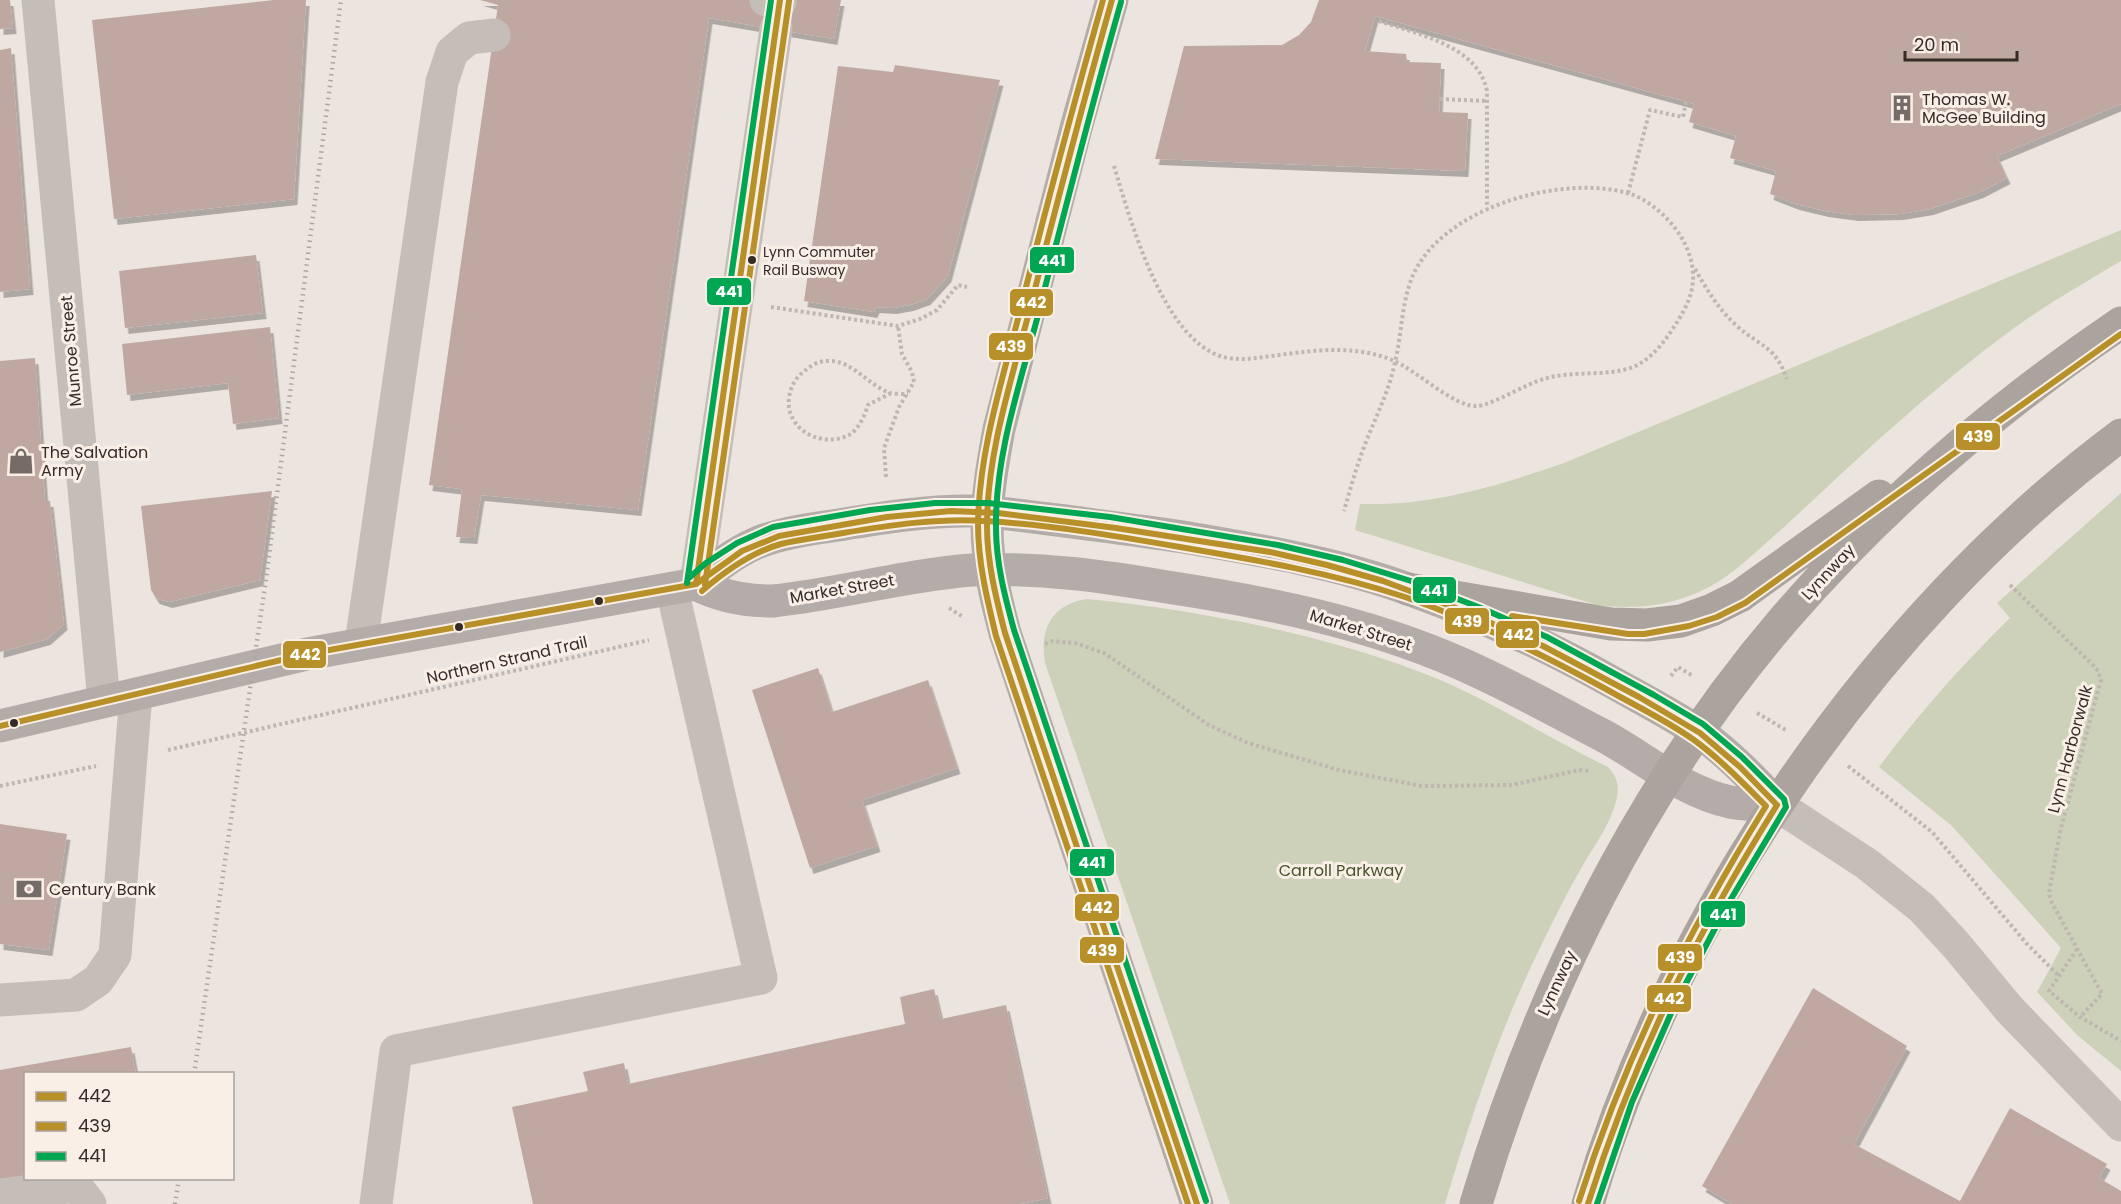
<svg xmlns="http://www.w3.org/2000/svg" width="2121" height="1204" viewBox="0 0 2121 1204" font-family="Poppins,sans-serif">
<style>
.green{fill:#ced1b9}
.building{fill:#bfa8a1;filter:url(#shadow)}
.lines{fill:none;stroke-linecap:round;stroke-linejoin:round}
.path{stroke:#bdb6b1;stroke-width:4;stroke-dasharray:3 3;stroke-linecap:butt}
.minor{stroke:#c5bdb8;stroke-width:33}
.major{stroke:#b3aca8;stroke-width:33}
.highway{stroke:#aba49e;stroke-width:33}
.rail{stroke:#aca6a3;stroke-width:4.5;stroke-dasharray:1.5 4.5;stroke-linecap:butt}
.bus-1-casing{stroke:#f9efe6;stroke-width:10}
.bus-2-casing{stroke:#f9efe6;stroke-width:10}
.bus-3-casing{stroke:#f9efe6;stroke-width:10}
.bus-1{stroke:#b8902a;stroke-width:6}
.bus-2{stroke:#b8902a;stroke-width:6}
.bus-3{stroke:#00a651;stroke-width:6}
.bus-dot{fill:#352b27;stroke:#f9efe6;stroke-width:2}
.labels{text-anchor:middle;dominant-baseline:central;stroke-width:6;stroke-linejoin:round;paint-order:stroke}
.bus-label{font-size:14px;fill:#352b27;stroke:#f9efe6;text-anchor:start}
.poi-label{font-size:16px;fill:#352b27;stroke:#f9efe6;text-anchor:start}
.street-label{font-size:16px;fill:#352b27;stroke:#f9efe6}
.park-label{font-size:16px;fill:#46532b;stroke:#f9efe6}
.line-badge{stroke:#f9efe6;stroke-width:2}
.badge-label{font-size:16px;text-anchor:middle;font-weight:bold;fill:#fff}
</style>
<defs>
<filter id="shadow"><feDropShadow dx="3.5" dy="6" stdDeviation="0" flood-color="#0004"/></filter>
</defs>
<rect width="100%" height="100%" fill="#ece5df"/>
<!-- green -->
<path class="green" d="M2121,230v31c-35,21 -71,41 -104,65 -53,38 -103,82 -151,125 -34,31 -67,63 -101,93 -17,15 -34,31 -54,42 -37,20 -73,24 -114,19l-242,-75 5,-26c14,0 28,0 42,-1 55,-5 110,-22 162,-40z
M2121,493v578l-44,-36 -40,-43 24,-44 -109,-122 -73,-59c41,-55 82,-101 131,-149l-13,-15z
M1087,599c113,11 247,37 351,80 59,25 112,60 170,88 11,12 12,22 7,38 -6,21 -21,41 -32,60 -15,26 -29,54 -42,81 -41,82 -70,171 -96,258h-215l-185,-541c-6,-34 7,-59 42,-64z"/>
<!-- building -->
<path class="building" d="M0,0h10l3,28 -13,1z
M274,0h32l-12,199 -180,20 -22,-199z
M480,0h361l-7,39 -125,-21 -71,492 -157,-15 -7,43 -18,-1 6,-48 -33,-4 69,-480z
M1319,0h802v104l-124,52 10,22 -27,14 -50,17 -30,5 -45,1 -30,-4 -29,-7 -26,-10 6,-23 -46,-13 6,-22 -47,-14 5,-18 -319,-88 -10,35 41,3 1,8 34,1 -2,49 29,1 -3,58 -310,-12 29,-113 98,-1 17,-10 12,-13z
M11,48l19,241 -30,3v-242z
M895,65l105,15 -52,196 -21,23 -17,6 -17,3 -17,-1 -2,5 -70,-11 34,-235 55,6z
M256,255l7,58 -138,15 -6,-57z
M270,327l9,91 -46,6 -5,-41 -101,12 -5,-51z
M35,358l10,143h5l14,123 -17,15 -47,13v-291z
M272,491l-12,89 -91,22 -13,-4 -5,-8 -10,-84z
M818,668l14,44 96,-32 29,88 -95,32 15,46 -67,22 -58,-178z
M0,824l67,10 -18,116 -49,-6z
M1813,988l94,58 -53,98 106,57 50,-93 97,56 -8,14 22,13v13h-389l-30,-18z
M934,989l7,30 65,-14 42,193 -28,6h-487l-21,-97 76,-16 -5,-19 41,-9 4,21 277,-60 -5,-27z
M131,1047l5,27h-110v101l-26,4v-109z"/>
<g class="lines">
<!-- path -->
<path class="path" d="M1379,21c37,13 99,24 108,70v118
M1440,99l47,2
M1114,166c16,53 48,170 106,190 9,3 18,3 27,3 48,-5 99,-18 145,1 23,9 62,47 84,46 15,0 49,-22 68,-27 28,-9 63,-2 89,-12 20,-8 35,-30 46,-48 16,-26 19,-47 6,-75 -10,-21 -35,-45 -58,-51 -64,-18 -172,12 -208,71 -18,28 -16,66 -24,98 -6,30 -20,56 -31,85 -8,21 -14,43 -20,64
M1628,193l22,-83 33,7 3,-15
M1695,269c12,21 24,41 42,57 23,21 38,19 50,53
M771,307l127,19 22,-7 17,-9 21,-25 9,2
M891,393l-23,12c-3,10 -9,24 -19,30 -19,10 -46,3 -56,-16 -9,-15 -3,-36 9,-46 8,-7 17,-13 28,-12 23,0 39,25 60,32 5,1 13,1 18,1
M886,477l-2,-29 15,-41 15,-25 -2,-10 -10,-18 -4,-28
M2010,585l82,79 6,7 3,9 -41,152 -11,61 2,8 51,93 -22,23
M949,608l14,9
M1045,644l7,-3 23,2 29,10 105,72 39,18 91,27 83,16 90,-1 67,-15 11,1
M1671,676l7,-9 15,9
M1757,713l29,17
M168,750l481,-110
M1848,766l84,66 95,112 32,32
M0,786l96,-20
M2077,949l-28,42 31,26 41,24"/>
<!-- minor -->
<path class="minor" d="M38,0l66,701
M766,0l14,2
M696,584l80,-555
M361,644l81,-562 10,-30 17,-14 25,-3
M1777,805l90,59 55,44 34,37 54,65 111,115
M0,1000l76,-5 22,-15 17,-25 21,-261
M0,1195l76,-9 14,18
M376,1204l20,-153 365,-73 -89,-389"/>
<!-- major -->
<path class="major" d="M1112,0l-36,128 -77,301c-6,33 -12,65 -12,98 0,36 9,72 18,106l192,571
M696,584c25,13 49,17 77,17 67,-7 132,-26 199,-31 65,-3 131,6 195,17 99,15 198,35 290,75 51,22 99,49 147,74 42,23 78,55 126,66 15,3 32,3 47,3
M0,726l307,-72 389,-70c19,-16 39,-32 63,-42 26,-10 53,-13 80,-17 43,-7 85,-14 128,-14 28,0 55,5 82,8 45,6 89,11 134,18 77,13 155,26 228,53 72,26 141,58 208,96 27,15 55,30 81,47 29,21 53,46 77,72"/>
<!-- highway -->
<path class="highway" d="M1408,589l203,35 36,1 34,-4 31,-11 28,-14 139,-100
M1476,1204c63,-212 164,-417 309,-586 98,-113 212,-211 336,-295
M1588,1204c85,-292 289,-587 533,-769"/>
<!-- rail -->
<path class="rail" d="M194,1074l72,-495 75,-579
M175,1204l4,-26"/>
<!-- bus-1 casing -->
<g class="bus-1-casing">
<path id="bus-1" d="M1112,0c-30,105 -57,211 -84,316 -18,69 -41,139 -41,210 0,36 9,72 18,107l192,571
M696,584l84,-584
M0,726l307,-72 389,-70 46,-33 37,-15 108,-19 64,-6 47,2 118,15 154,24 57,13 56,16 81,30 79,35 96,51 61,36 40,34 37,38
M1588,1204c46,-147 108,-269 189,-399"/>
</g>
<!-- bus-2 casing -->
<g class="bus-2-casing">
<path id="bus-2" d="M1103,0c-29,103 -57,207 -83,311 -18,70 -41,141 -42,213 0,38 9,75 18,112l192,568
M705,585l84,-584
M702,591c22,-19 50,-39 79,-47 20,-5 41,-7 62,-11 47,-8 95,-15 143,-12 65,4 130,15 194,26 76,13 152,26 225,50 69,24 135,56 199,91 30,17 62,32 90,52 26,19 49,43 72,66 -80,129 -141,251 -187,395
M1512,616l116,18h16l45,-8 28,-9 28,-14 376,-269"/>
</g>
<!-- bus-3 casing -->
<g class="bus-3-casing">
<path id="bus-3" d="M1121,2c-30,105 -57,211 -84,317 -18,68 -42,138 -41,209 0,35 9,69 18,102l192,571
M690,577l16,-14 31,-20 36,-16 97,-17 65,-7h53l122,14 168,28 65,15 68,21 70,27 66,29 107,58 49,29 39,33 42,42 2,8 -58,97 -52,98 -44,100 -35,102
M687,583l84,-583"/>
</g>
<!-- bus-1 -->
<use href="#bus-1" class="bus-1"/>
<!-- bus-2 -->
<use href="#bus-2" class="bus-2"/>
<!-- bus-3 -->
<use href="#bus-3" class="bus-3"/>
</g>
<!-- icons -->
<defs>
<g id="building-bare" transform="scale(2.07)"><path d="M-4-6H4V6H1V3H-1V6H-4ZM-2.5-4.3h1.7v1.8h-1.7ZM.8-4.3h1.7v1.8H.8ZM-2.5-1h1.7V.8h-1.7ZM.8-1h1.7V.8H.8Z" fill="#756c67" stroke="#f9efe6" stroke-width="2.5" paint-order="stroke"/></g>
<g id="shop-bare" transform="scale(2.07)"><path d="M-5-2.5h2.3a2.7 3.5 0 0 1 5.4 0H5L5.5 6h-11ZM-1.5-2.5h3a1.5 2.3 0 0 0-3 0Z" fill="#756c67" stroke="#f9efe6" stroke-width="2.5" paint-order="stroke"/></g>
<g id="bank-bare" transform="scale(2.07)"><path d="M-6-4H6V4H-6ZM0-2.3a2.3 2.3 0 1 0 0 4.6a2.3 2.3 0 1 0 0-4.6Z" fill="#756c67" stroke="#f9efe6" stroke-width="2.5" paint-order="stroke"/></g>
</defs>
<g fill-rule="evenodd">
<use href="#building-bare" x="1902" y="108"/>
<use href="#shop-bare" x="21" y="461"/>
<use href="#bank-bare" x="29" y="889"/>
</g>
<!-- markers -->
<g class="bus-dot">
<circle cx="752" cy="260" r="5"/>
<circle cx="599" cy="601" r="5"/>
<circle cx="459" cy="627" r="5"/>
<circle cx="14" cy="723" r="5"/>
</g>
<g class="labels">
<!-- bus labels -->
<g class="bus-label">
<text x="763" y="252">Lynn Commuter<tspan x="763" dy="18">Rail Busway</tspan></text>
</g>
<!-- poi labels -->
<g class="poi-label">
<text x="1922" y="99">Thomas W.<tspan x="1922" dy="18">McGee Building</tspan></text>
<text x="41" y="452">The Salvation<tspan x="41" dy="18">Army</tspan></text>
<text x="49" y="889">Century Bank</text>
</g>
<!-- street labels -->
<g class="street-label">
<text transform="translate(71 351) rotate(-95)">Munroe Street</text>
<text transform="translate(1828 572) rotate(-47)">Lynnway</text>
<text transform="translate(842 589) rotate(-10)">Market Street</text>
<text transform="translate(1361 630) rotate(17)">Market Street</text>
<text transform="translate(507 660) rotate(-13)">Northern Strand Trail</text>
<text transform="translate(2070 749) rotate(-75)">Lynn Harborwalk</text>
<text transform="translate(1557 983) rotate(-65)">Lynnway</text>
</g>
<!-- park labels -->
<g class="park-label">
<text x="1341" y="870">Carroll Parkway</text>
</g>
</g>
<g class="line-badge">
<rect x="1029" y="246" width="46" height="28" rx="6" fill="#00a651"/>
<rect x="706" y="277" width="46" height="29" rx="6" fill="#00a651"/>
<rect x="1009" y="288" width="45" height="29" rx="6" fill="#b8902a"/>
<rect x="988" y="332" width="46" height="29" rx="6" fill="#b8902a"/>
<rect x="1955" y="422" width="46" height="29" rx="6" fill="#b8902a"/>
<rect x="1412" y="576" width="45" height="28" rx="6" fill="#00a651"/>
<rect x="1444" y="607" width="46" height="28" rx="6" fill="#b8902a"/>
<rect x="1495" y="620" width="45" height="29" rx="6" fill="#b8902a"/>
<rect x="282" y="640" width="45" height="29" rx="6" fill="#b8902a"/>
<rect x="1069" y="848" width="46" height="29" rx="6" fill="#00a651"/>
<rect x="1074" y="893" width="46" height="29" rx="6" fill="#b8902a"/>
<rect x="1700" y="900" width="46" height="28" rx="6" fill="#00a651"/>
<rect x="1079" y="936" width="46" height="28" rx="6" fill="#b8902a"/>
<rect x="1657" y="943" width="46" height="29" rx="6" fill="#b8902a"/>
<rect x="1646" y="984" width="46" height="29" rx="6" fill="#b8902a"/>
</g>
<g class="badge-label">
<text x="1052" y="266">441</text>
<text x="729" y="297">441</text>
<text x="1031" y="308">442</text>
<text x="1011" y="352">439</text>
<text x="1978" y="442">439</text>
<text x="1434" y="596">441</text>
<text x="1467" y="627">439</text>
<text x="1518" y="640">442</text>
<text x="305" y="660">442</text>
<text x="1092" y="868">441</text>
<text x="1097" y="913">442</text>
<text x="1723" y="920">441</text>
<text x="1102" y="956">439</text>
<text x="1680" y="963">439</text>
<text x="1669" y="1004">442</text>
</g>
<!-- legend -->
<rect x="24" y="1072" width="210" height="108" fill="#f9efe6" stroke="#aba19a" stroke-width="1.5"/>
<rect x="36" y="1092" width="30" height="9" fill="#b8902a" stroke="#aba19a" stroke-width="1.5"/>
<text x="78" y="1102" font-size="18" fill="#352b27">442</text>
<rect x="36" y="1122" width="30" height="9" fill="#b8902a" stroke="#aba19a" stroke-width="1.5"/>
<text x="78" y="1132" font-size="18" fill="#352b27">439</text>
<rect x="36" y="1152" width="30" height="9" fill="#00a651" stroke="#aba19a" stroke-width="1.5"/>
<text x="78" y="1162" font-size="18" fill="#352b27">441</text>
<!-- scale -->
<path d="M1905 51v9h112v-9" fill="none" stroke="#352b27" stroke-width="3"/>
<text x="1914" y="51" font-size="18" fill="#352b27" stroke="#f9efe6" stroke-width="4.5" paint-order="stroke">20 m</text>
</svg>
